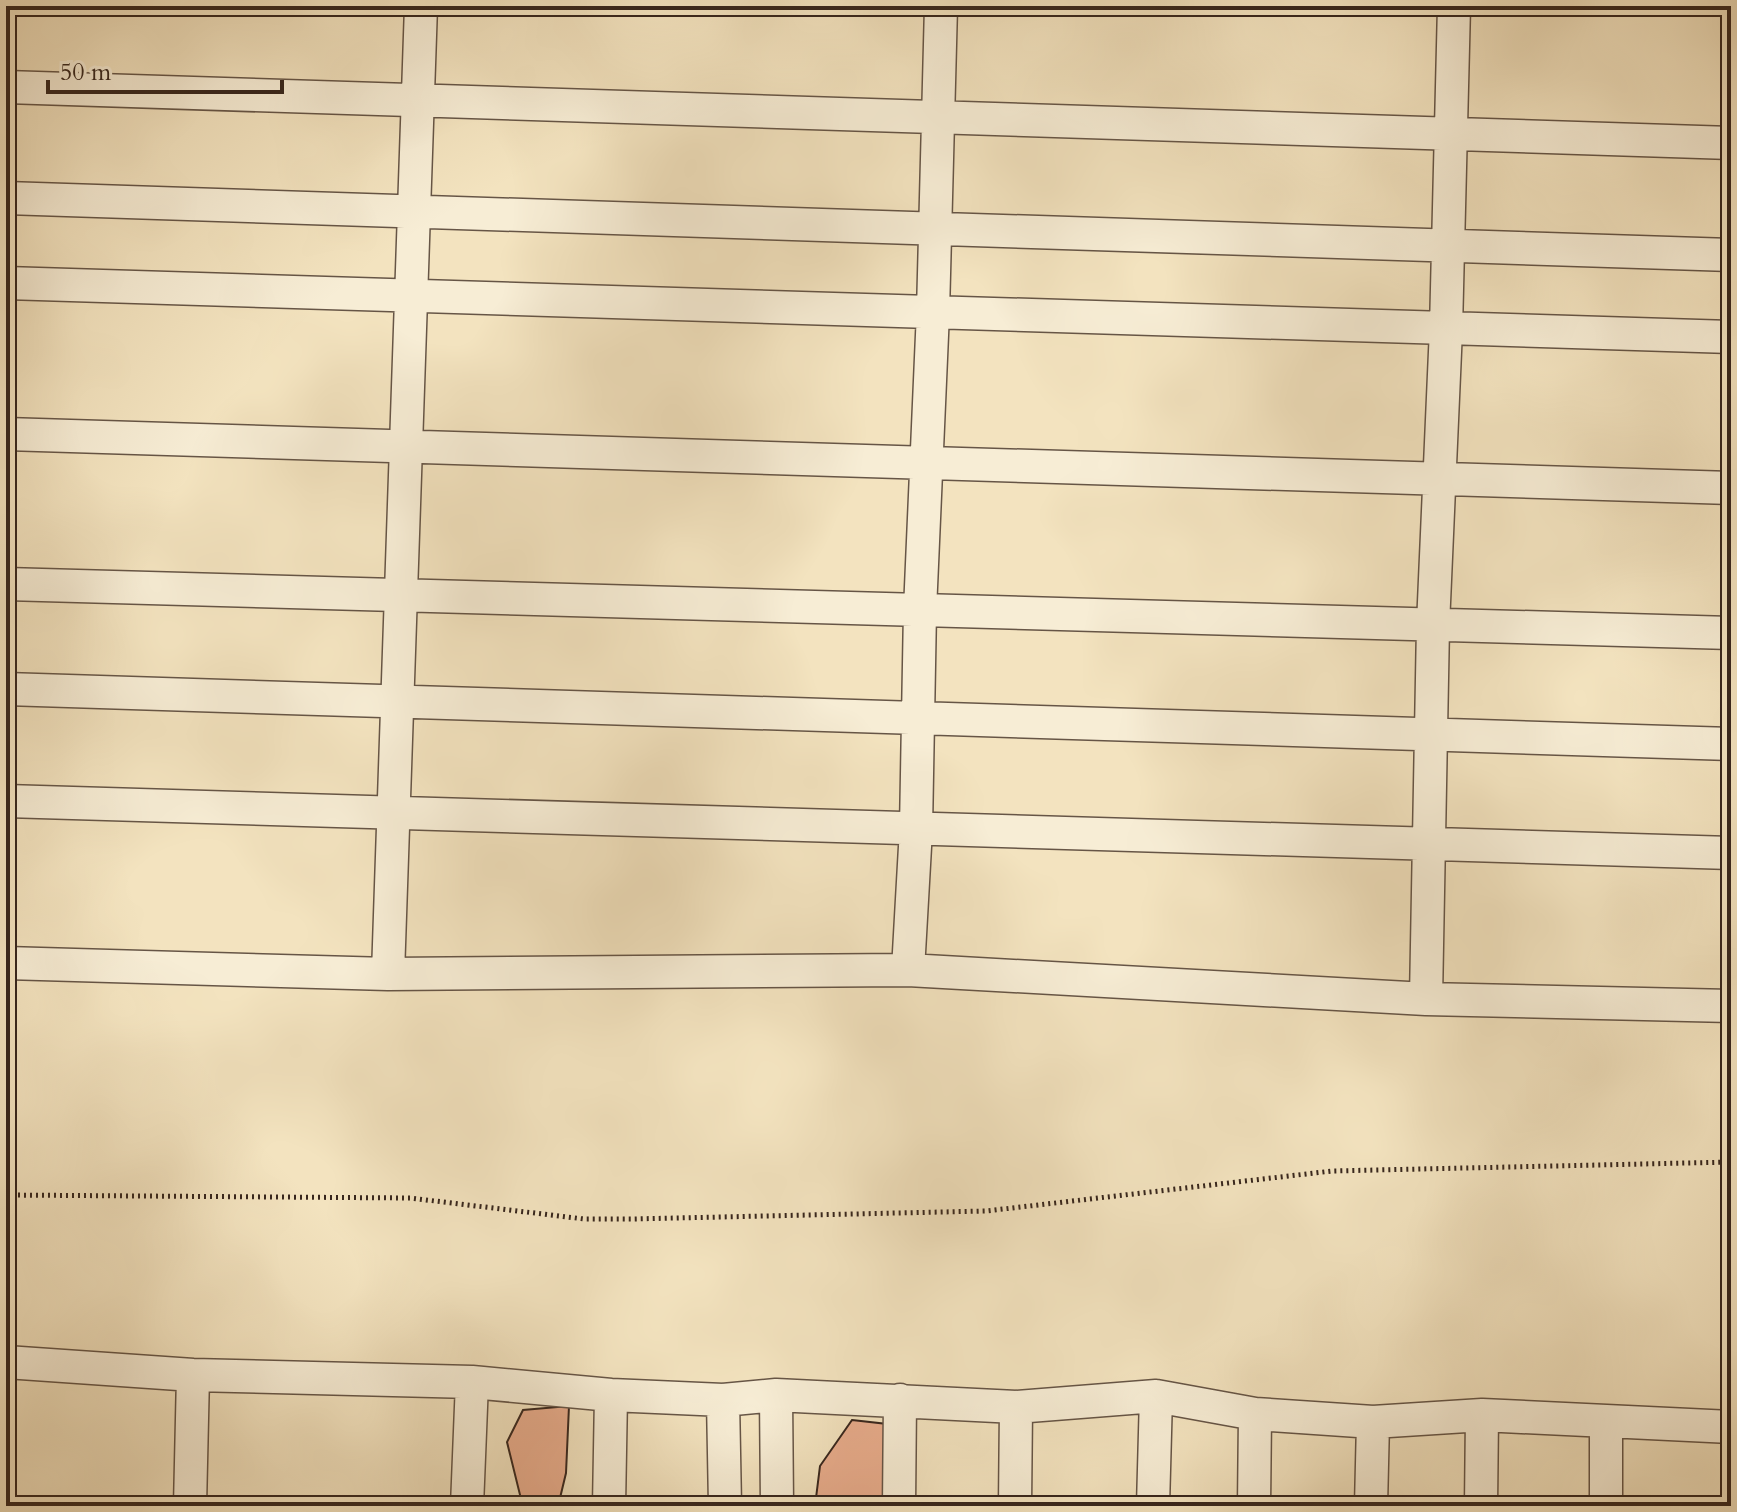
<svg xmlns="http://www.w3.org/2000/svg" width="1737" height="1512" viewBox="0 0 1737 1512" font-family="Cardo,serif">
<style>
.building{fill:#e8ac8c;stroke:#37261d;stroke-width:2}
.lines{fill:none;stroke-linecap:round;stroke-linejoin:round}
.street-casing{stroke:#665546;stroke-width:35}
.path{stroke:#37261d;stroke-width:5;stroke-dasharray:2 4;stroke-linecap:butt}
.street{stroke:#f7edd5;stroke-width:32}
</style>
<rect width="100%" height="100%" fill="#f3e3bf"/>
<filter id="stains"><feTurbulence type="fractalNoise" baseFrequency=".0025" numOctaves="4"/><feColorMatrix values="0 0 0 0 .2 0 0 0 0 .09 0 0 0 0 .02 0 0 0 .5 -.17"/></filter>
<radialGradient id="worn" r=".72"><stop offset=".6" stop-color="#630" stop-opacity="0"/><stop offset="1" stop-color="#630" stop-opacity=".3"/></radialGradient>
<!-- building -->
<path class="building" d="M569,1406l-3,67 -6,25 -38,5 -15,-61 16,-32z
M852,1420l44,5 1,81h-82l5,-40z"/>
<g class="lines">
<!-- street casing -->
<g class="street-casing">
<path id="street" d="M6,87l1725,56
M6,198l1725,57
M6,283l1725,54
M6,434l1725,54
M6,584l1725,49
M6,689l1725,55
M6,801l1725,52
M6,963l382,11 520,-4 518,29 305,7
M908,970l8,-141 4,-219 13,-298 8,-306
M388,974l33,-968
M1426,999l7,-374 13,-296 8,-323
M6,1362l187,13 279,7 139,13 112,5 53,-5 240,12 140,-11 99,18 118,8 109,-7 249,12
M776,1395l1,111
M723,1400l2,106
M190,1506l3,-131
M467,1506l5,-124
M609,1506l2,-111
M899,1506l1,-106
M1015,1506l1,-99
M1153,1506l3,-110
M1254,1506l1,-92
M1371,1506l2,-84
M1481,1506l1,-91
M1606,1506v-84"/>
</g>
<!-- path -->
<path class="path" d="M6,1195l404,3 174,21h48l354,-8 346,-40 399,-9"/>
<!-- street -->
<use href="#street" class="street"/>
</g>
<!-- margin -->
<rect width="1737" height="1512" fill="none" stroke="#f3e3bf" stroke-width="32"/>
<rect x="8" y="8" width="1721" height="1496" fill="none" stroke="#37261d" stroke-width="4"/>
<rect x="16" y="16" width="1705" height="1480" fill="none" stroke="#37261d" stroke-width="2"/>
<!-- scale -->
<path d="M48 80v12h234v-12" fill="none" stroke="#37261d" stroke-width="4"/>
<text x="60" y="80" font-size="24" fill="#37261d" stroke="#f7edd5" stroke-width="6" paint-order="stroke">50 m</text>
<rect width="100%" height="100%" filter="url(#stains)"/>
<rect width="100%" height="100%" fill="url(#worn)"/>
</svg>
